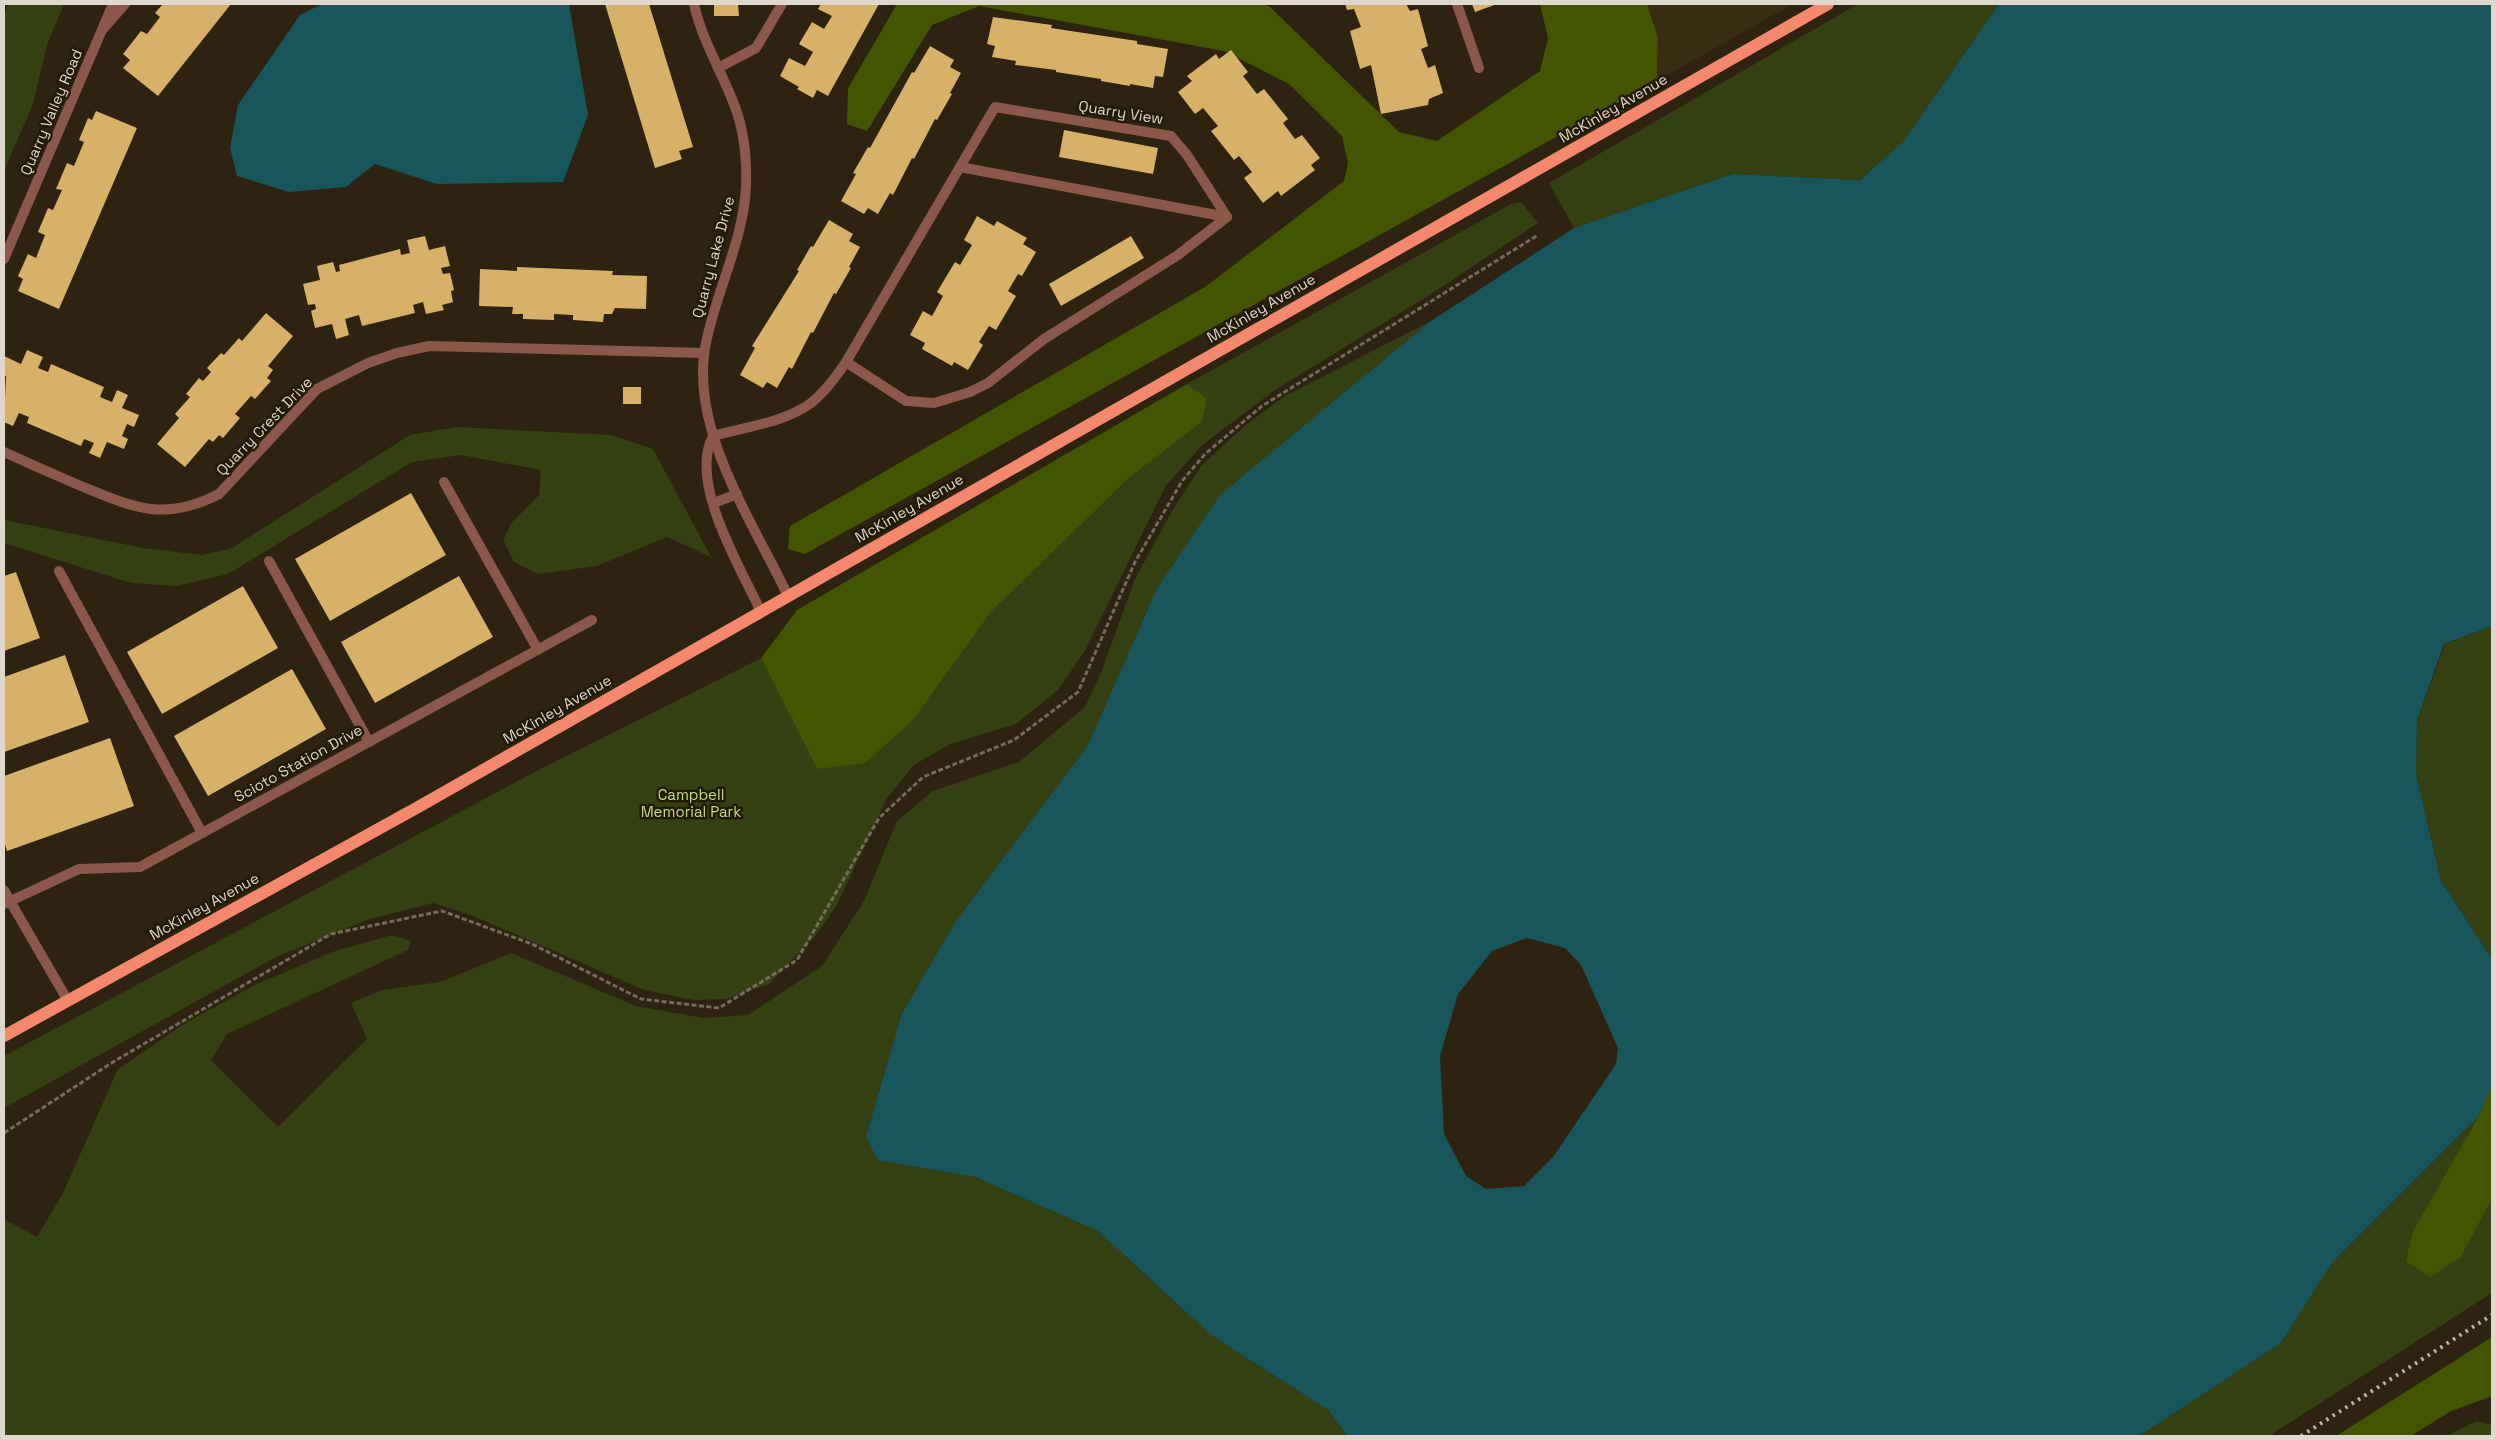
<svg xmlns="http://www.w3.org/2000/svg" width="2496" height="1440" viewBox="0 0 2496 1440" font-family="'Space Grotesk',sans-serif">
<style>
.built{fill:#382c13}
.green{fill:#354112}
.forest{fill:#445501}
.water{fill:#19565b;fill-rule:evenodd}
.building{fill:#d8b168}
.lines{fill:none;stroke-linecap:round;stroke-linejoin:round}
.path{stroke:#756c5d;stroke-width:3;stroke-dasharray:5 2.5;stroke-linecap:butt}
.service{stroke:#8c584b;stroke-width:10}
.minor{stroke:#8c584b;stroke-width:10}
.primary{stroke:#f4886d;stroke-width:12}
.rail{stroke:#bcb4a7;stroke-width:4;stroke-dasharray:2.5 5;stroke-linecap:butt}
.labels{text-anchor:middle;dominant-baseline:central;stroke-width:5;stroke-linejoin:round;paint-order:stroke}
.street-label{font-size:15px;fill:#ded7cc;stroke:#231907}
.park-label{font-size:15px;fill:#c2df79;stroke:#231907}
</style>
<rect width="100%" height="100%" fill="#2d2310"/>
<!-- built -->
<path class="built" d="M1647,4h146l-136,77 1,-43z"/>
<!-- green -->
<path class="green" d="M8,4h56l-17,41 -14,59 -29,67v-155z
M1858,4h141l-96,138 -43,38 -127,-6 -159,54 -25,-45z
M1521,202l17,21 -107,71 -156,96 -74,56 -36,41 -79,162 -28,41 -42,34 -66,20 -36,21 -27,33 -50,107 -21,30 -47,49 -43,15 -33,1 -49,-10 -173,-75 -38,-12 -63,16 -92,37 -274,152v-52l529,-283 228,-115 56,111 97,-50 77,-107 138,-134 73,-56 4,-23 -19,-15 324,-180z
M1431,321l-211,175 -63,92 -70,159 -131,174 -54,92 -36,123 11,24 98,17 123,54 113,104 117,75 19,26h-1343v-217l33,18 26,-44 55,-124 69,-47 70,-38 75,-32 60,-17 19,6 -3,9 -181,84 -16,26 67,67 89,-88 -16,-36 31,-13 58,-8 71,-29 125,53 68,12 44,-3 74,-49 42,-65 33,-80 36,-30 86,-29 66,-55 16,-34 34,-94 37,-68 29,-45 46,-42 38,-28z
M456,427l155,8 42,14 58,108 -44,-20 -70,29 -60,8 -23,-12 -11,-22 9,-18 27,-27 2,-25 -80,-15 -49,7 -184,112 -51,12 -46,-3 -127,-40v-23l139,28 59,7 30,-7 178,-113z
M2492,626v333l-51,-78 -25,-107 1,-52 28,-78z
M2478,1117l-65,114 48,26 31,-58v94l-223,143h-130l142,-93 51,-80z
M2477,1421l15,4v11h-46z"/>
<!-- forest -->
<path class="forest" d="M897,4h367l6,3 129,125 38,9 103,-70 8,-33 -8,-34h107l11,34 -1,43 -852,473 -17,-5 2,-23 415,-239 139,-106 4,-18 -6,-27 -53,-52 -65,-33 -245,-45 -47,19 -65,106 -20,-7 1,-36z
M1187,384l20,15 -5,23 -73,56 -138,134 -77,107 -49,44 -48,6 -56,-111 36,-48z
M2492,1086v113l-31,58 -31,20 -24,-16 7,-30 65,-114z
M2492,1337v59l-41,15 -40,25h-75z"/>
<!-- water -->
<path class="water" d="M322,4h247l19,111 -25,67 -126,2 -62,-20 -29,23 -57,5 -52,-16 -7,-28 8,-43 62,-90z
M1999,4h493v622l-48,18 -27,77 -1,53 25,107 51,78v127l-14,31 -146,146 -51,80 -142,93h-792l-19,-26 -117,-75 -113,-104 -123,-54 -98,-17 -11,-24 36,-123 54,-92 131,-174 70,-159 63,-93 211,-174 143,-93 159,-54 127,6 43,-38zM1527,938l38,10 16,17 37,83 -2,16 -63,93 -29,29 -38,3 -20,-13 -22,-42 -4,-78 18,-62 34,-43z"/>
<!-- building -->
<path class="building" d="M163,4h68l-73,92 -35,-28 7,-8 -7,-6 18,-23 6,3 13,-17 -5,-4z
M605,4h44l44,143 -14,4 3,8 -27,9z
M714,4h24l1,12h-25z
M821,4h58l-51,92 -11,-6 -4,8 -16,-9 2,-2 -19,-11 9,-18 16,8 8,-14 -14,-8 13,-22 12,7 8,-13 -14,-7z
M1345,4h61l4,7 8,-2 10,37 -7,3 7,19 7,-3 8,28 -14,6 -1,6 -47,9 -10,-49 -11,4 -10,-38 11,-4 -7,-18 -7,1z
M1472,4h25l-22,8z
M993,17l59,8 -1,3 86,13v3l31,5 -5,28 -8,-1 -2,12 -23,-4v2l-29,-5v-2l-45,-7v-2l-41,-5 1,-4 -24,-4 3,-11 -8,-2z
M930,46l24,14 -4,7 11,6 -11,20 2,1 -15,26 -2,-1 -21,40 -2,-1 -19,37 -3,-2 -12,21 -10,-6 -4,6 -23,-13 15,-27 -3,-1 15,-26 2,1 42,-76 2,1z
M1231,50l17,22 -5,4 14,18 7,-5 24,30 -5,4 12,16 7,-4 18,23 -9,7 4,5 -34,26 -3,-5 -15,12 -19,-25 8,-6 -13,-16 -5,4 -23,-29 7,-5 -15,-18 -8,6 -17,-22 14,-11 -5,-5 29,-22 3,5z
M96,111l41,17 -78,181 -41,-18 5,-12 -5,-3 10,-22 8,4 9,-23 -7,-3 10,-24 5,2 9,-20 -6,-1 11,-26 7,3 10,-24 -5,-2 9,-22 4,2z
M1064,130l94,18 -5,26 -94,-17z
M977,216l17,10 3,-5 30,17 -4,6 13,8 -14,24 -4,-2 -10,17 8,5 -20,34 -7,-4 -10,16 4,3 -15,25 -14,-8 -2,4 -30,-17 3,-6 -15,-8 13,-24 9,5 11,-20 -6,-4 18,-30 5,3 12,-20 -8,-5z
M829,220l24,14 -4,7 11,6 -11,20 2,1 -15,26 -2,-1 -21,40 -2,-1 -19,37 -3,-2 -12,21 -10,-6 -4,6 -23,-13 15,-27 -3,-2 47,-75 -2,-1 14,-24 2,1z
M425,236l4,14 16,-4 5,20 -9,2 2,6 7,-1 4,17 -3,1 2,11 -11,3 2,5 -18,4 -3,-12 -10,3 2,8 -53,13 -3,-11 -14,4 4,16 -13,4 -4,-15 -17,4 -4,-17 5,-2 -1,-5 -7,1 -5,-21 17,-4 -3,-14 16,-4 3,10 4,-1 -1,-6 61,-16 1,6 9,-2 -3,-13z
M1131,236l13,22 -83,48 -12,-22z
M517,267l96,4 -1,4 35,1 -1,33 -31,-1 -3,6h-8l-1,8 -30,-2v-5l-19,-1v6l-31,-1v-5h-11l1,-7 -34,-1 1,-37 37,2z
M266,313l27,23 -25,30 5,4 -6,8 4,3 -16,18 -4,-3 -16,18 5,4 -17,20 -4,-3 -6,7 -4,-3 -24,28 -28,-23 22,-26 -4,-4 15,-17 -4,-3 13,-16 4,3 8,-9 -4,-4 14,-15 3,2 15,-17 3,3z
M27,350l16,7 -5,11 10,4 3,-8 53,23 -4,10 12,5 5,-12 11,5 -6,13 17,7 -5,12 -7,-3 -5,12 6,3 -4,10 -17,-7 -7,16 -11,-5 5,-10 -10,-4 -3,7 -54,-23 2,-6 -10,-4 -6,13 -9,-4 2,-46 -2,-1v-19l17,8z
M623,387h18v17h-18z
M411,493l35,62 -116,66 -35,-62z
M16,572l24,66 -36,13v-75z
M459,576l34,61 -118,66 -34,-61z
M243,586l35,62 -116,66 -35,-62z
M65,655l24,67 -85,30v-75z
M292,669l34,60 -118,67 -34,-60z
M110,738l24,68 -127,45 -3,-10v-65z"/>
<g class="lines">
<!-- path -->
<path class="path" d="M4,1133l109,-71 218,-128 111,-23 90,33 109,55 78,9 78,-48 82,-142 44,-41 91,-37 64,-48 57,-130 47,-81 23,-27 57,-48 276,-171"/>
<!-- service -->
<path class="service" d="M103,29l22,-25
M718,68l38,-20 26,-44
M960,167l267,50
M444,482l94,168
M714,503l23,-9
M269,561l100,181
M59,571l143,262
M4,890l6,11"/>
<!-- minor -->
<path class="minor" d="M694,4c7,33 25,63 38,95 11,26 15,56 14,85 -1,51 -28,104 -39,154 -21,87 45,182 81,258
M1457,4l22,64
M4,259l109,-255
M713,436c31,-9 71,-13 98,-33 14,-11 25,-26 35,-41l149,-255 176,29 16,19 40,62 -49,38 -134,84 -56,44 -18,9 -36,11 -28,-2 -60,-39
M713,436c-25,47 28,132 48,176
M4,452c26,12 51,23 77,34 53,22 84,36 138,8l98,-105 51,-26 29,-10 32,-7 275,7
M10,901l58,100
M4,904l75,-35 61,-2 452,-247"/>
<!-- primary -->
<path class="primary" d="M4,1036l416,-230 1408,-802"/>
<!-- rail -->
<path class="rail" d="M2301,1436l191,-121"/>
</g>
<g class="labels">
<!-- street labels -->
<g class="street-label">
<text transform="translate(1613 108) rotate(-30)">McKinley Avenue</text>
<text transform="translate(51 112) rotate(-67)">Quarry Valley Road</text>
<text transform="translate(1121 112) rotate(9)">Quarry View</text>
<text transform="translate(713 257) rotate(-75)">Quarry Lake Drive</text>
<text transform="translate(1261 308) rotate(-30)">McKinley Avenue</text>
<text transform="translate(264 426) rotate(-46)">Quarry Crest Drive</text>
<text transform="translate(909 508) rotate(-30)">McKinley Avenue</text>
<text transform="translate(557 709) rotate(-30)">McKinley Avenue</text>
<text transform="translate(298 763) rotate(-29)">Scioto Station Drive</text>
<text transform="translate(204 906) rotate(-29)">McKinley Avenue</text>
</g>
<!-- park labels -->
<g class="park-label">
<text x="691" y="794">Campbell<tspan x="691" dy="17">Memorial Park</tspan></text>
</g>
</g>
<!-- border -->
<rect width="2496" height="1440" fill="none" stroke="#ded7cc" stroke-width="10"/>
</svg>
